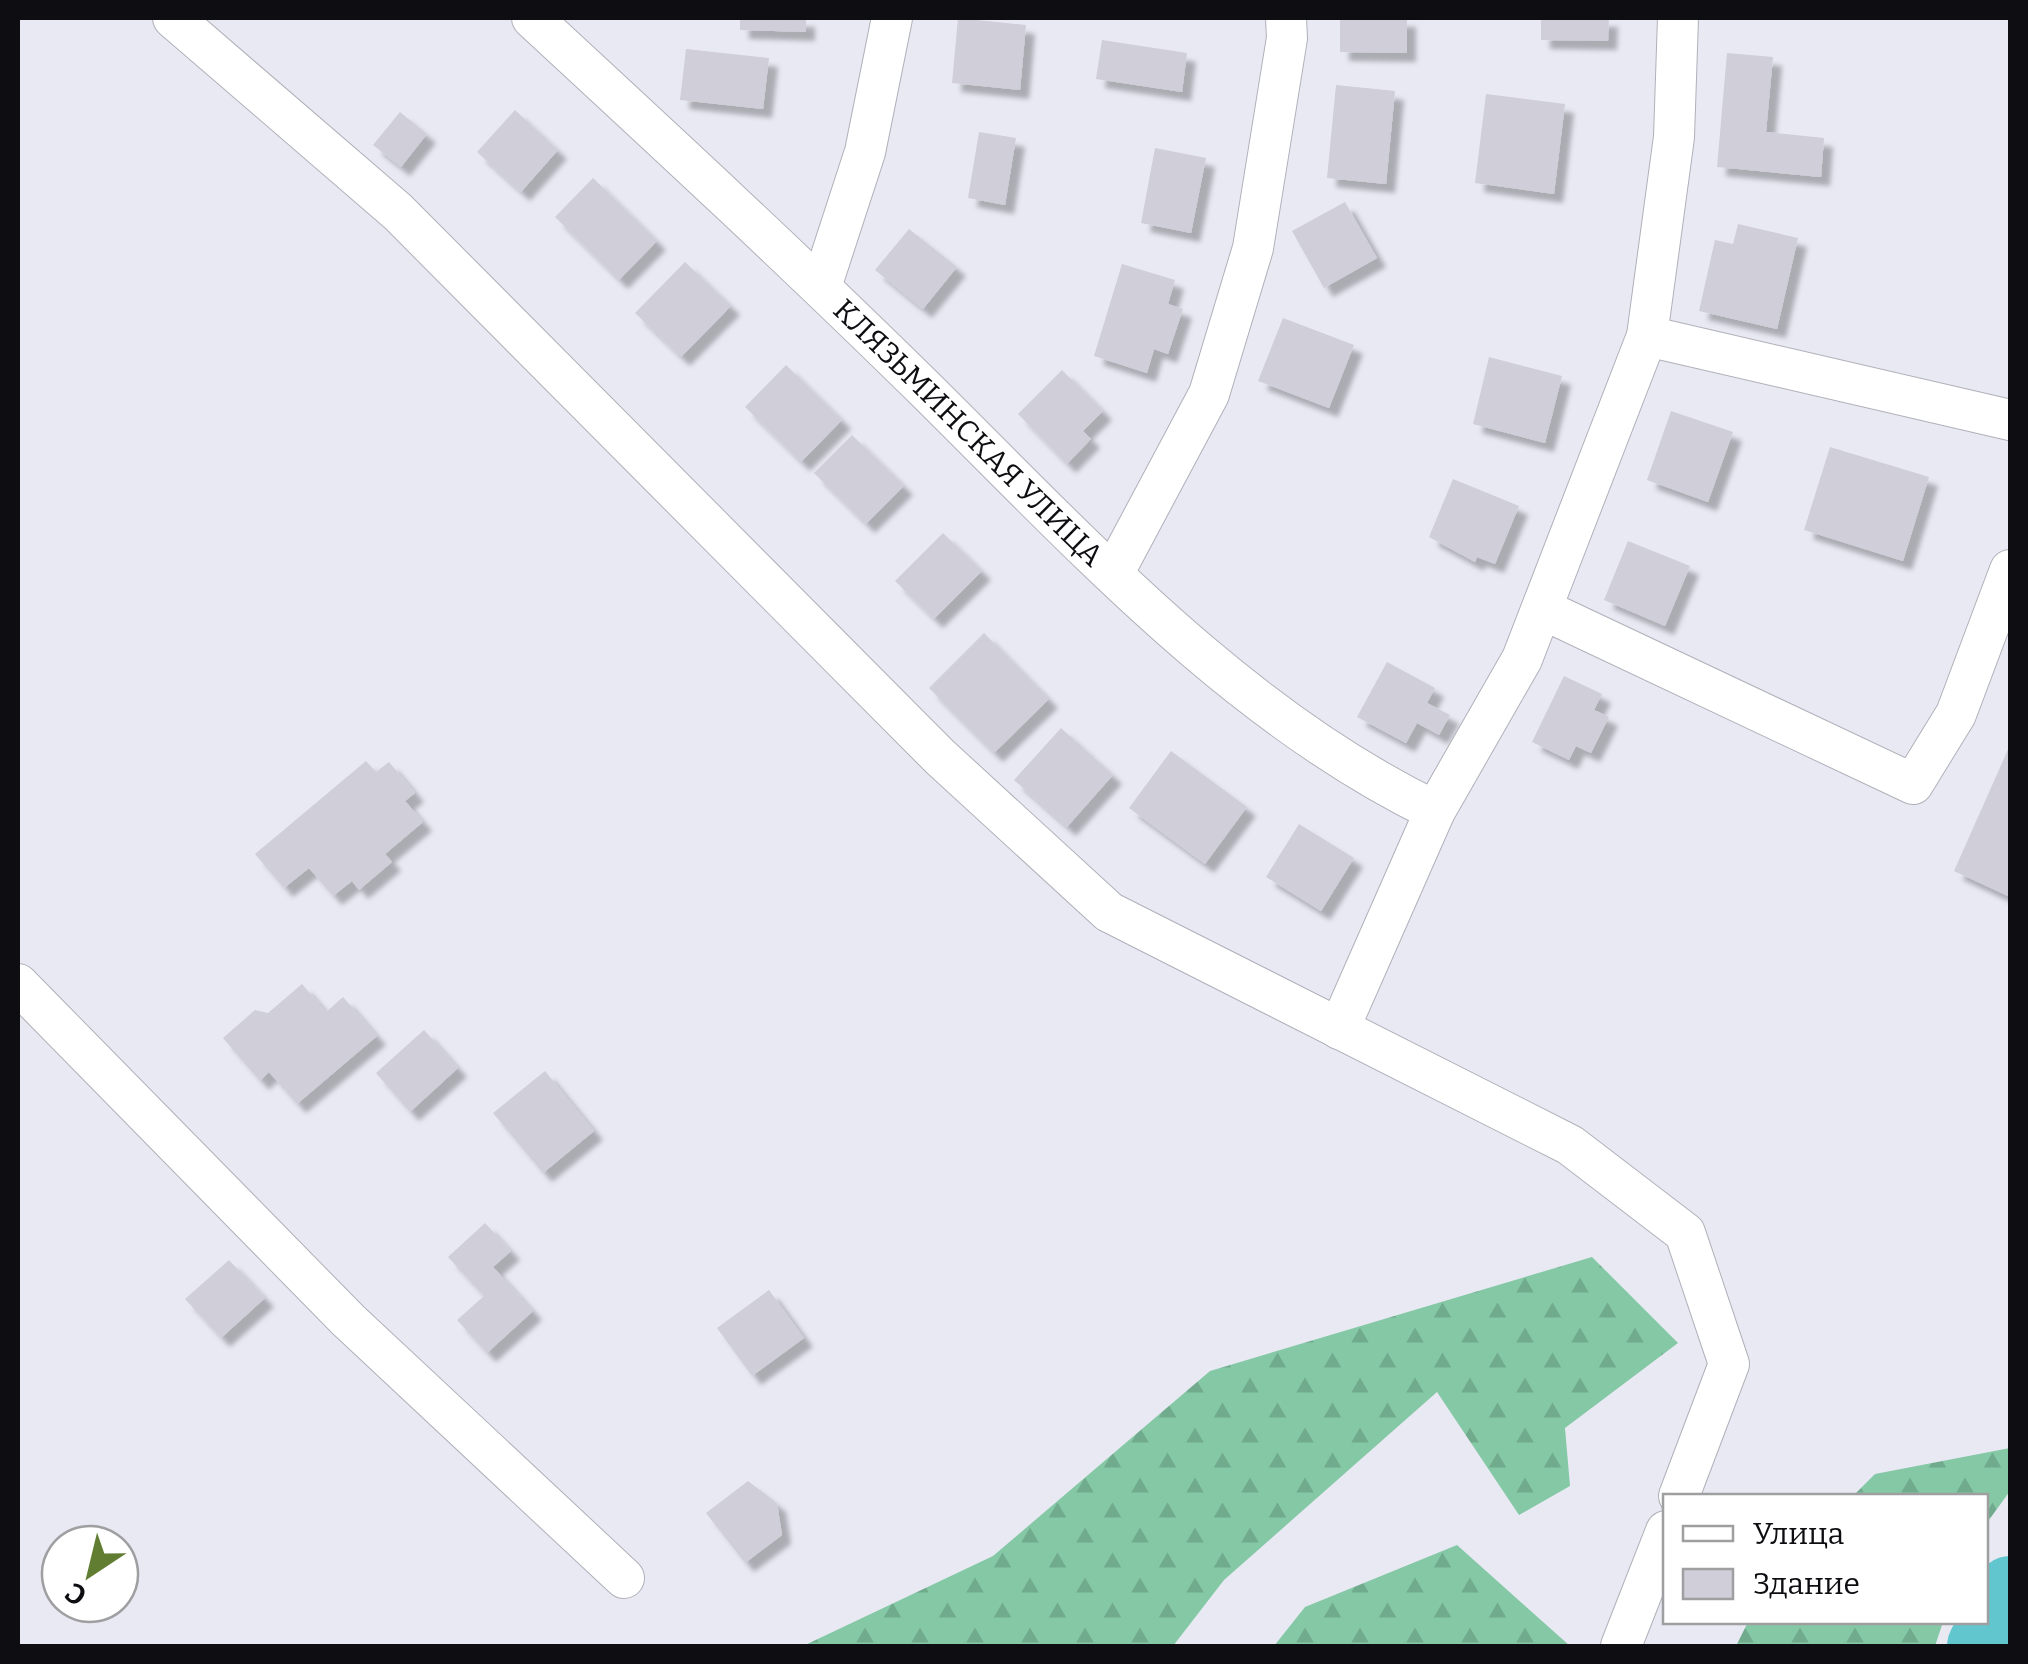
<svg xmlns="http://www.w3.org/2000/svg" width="2028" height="1664" viewBox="0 0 2028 1664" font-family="Bitter,serif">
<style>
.forest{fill:url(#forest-firs)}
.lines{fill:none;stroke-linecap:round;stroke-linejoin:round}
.river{stroke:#61c6cd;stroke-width:68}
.building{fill:#cfced9;filter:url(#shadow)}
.minor-casing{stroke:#b0b0ba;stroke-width:42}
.minor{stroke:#fff;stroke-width:40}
.labels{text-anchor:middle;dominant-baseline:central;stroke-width:8;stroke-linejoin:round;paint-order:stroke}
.street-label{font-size:30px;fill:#0e0d11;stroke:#fff}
</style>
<defs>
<pattern id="forest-firs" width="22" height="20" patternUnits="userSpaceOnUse" patternTransform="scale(2.5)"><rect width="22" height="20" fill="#84c8a5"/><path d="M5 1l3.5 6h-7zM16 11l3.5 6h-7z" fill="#71ab8d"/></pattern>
<filter id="shadow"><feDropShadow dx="9" dy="9" stdDeviation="2.5" flood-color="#0004"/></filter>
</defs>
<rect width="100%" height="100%" fill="#e9e9f3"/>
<!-- forest -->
<path class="forest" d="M1592,1257l86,86 -113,85 5,58 -51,29 -82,-123 -213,188 -51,66h-370l190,-90 217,-185z
M2010,1448v43l-24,33v-28h-133l22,-22z
M1457,1545l113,101h-296l31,-39z
M1748,1622h195l-8,24h-199z"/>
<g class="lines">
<!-- river -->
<path class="river" d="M1981,1646l29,-56"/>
</g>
<!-- building -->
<path class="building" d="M740,18h66v14l-66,-2z
M958,18l68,7 -6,65 -68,-7z
M1340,18h67v35l-67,-1z
M1541,18h68l-1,23 -67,-1z
M1102,40l85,13 -5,39 -86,-13z
M686,49l83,9 -6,51 -83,-9z
M1727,53l46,4 -7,75 58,6 -3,39 -104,-10z
M1336,85l59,6 -9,93 -59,-6z
M1486,94l79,10 -11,90 -79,-11z
M515,110l43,40 -37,42 -44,-40z
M400,112l27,22 -26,33 -28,-22z
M979,132l37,6 -11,67 -37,-7z
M1155,148l51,10 -15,75 -50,-10z
M593,178l64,63 -38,39 -64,-63z
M1345,202l32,56 -53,30 -32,-57z
M1738,224l60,14 -21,91 -78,-18 16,-71 18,4z
M909,229l48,38 -34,42 -48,-39z
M685,262l46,44 -50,51 -46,-44z
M1122,264l53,16 -7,24 15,5 -15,45 -14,-5 -7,24 -53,-17z
M1283,318l71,27 -25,63 -71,-27z
M1489,357l73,19 -17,67 -72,-19z
M786,365l56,55 -41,42 -56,-55z
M1062,370l41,41 -20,20 8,8 -24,25 -49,-50z
M1671,411l62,21 -25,70 -61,-22z
M852,435l52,51 -38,38 -52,-51z
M1830,447l99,30 -26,84 -99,-31z
M1453,479l66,27 -24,58 -18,-7 -2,5 -46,-25z
M943,533l39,38 -48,48 -39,-38z
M1628,541l62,25 -25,60 -61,-26z
M984,633l65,66 -55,54 -65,-65z
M1387,662l48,26 -8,15 23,12 -11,20 -22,-12 -11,20 -49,-26z
M1564,676l38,18 -8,16 15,7 -18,36 -15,-7 -7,14 -37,-18z
M1061,728l52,47 -46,52 -53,-47z
M2010,745v145l-2,6 -54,-25z
M1171,751l76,56 -42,57 -76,-56z
M366,761l10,11 13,-10 26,31 -10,8 18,21 -38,32 7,8 -33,28 -7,-9 -19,15 -24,-28 -25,20 -29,-34z
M1299,824l55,34 -33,53 -55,-34z
M302,984l24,28 17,-15 34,39 -80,68 -28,-32 -9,9 -37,-43 32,-28 13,3z
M424,1030l34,38 -48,44 -34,-39z
M545,1071l49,60 -51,42 -50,-60z
M485,1223l26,28 -18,16 40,44 -46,42 -30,-33 27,-24 -36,-39z
M229,1260l36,38 -44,40 -36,-39z
M769,1290l35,48 -52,38 -35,-48z
M748,1481l29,22 5,32 -37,28 -39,-50z"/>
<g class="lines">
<!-- minor casing -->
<g class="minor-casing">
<g id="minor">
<path d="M173,18l225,194 542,545 169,155 461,233 115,88 44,131 -50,132"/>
<path id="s1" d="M532,18c132,122 264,244 392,370 156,154 312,327 511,423"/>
<path d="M821,287l44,-135 27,-134"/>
<path d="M1647,336l363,84"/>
<path d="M1113,574l96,-180 44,-146 34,-210 -1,-20"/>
<path d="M1542,609l371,175 43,-70 54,-144"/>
<path d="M18,984l330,336 276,258"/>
<path d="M1339,1029l96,-218 87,-152 125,-323 27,-199 4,-119"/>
<path d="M1621,1646l45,-115"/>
</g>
</g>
<!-- minor -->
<use href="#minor" class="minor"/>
</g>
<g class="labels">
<!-- street labels -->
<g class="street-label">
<text stroke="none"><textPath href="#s1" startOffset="602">КЛЯЗЬМИНСКАЯ УЛИЦА</textPath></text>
</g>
</g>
<!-- border -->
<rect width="2028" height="1664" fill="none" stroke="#0e0d11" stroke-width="40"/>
<!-- legend -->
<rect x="1663" y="1494" width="325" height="130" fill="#ffffff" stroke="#9f9ea0" stroke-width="2.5"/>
<rect x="1683" y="1526" width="50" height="15" fill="#ffffff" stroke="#9f9ea0" stroke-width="2.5"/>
<text x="1753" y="1544" font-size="30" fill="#0e0d11">Улица</text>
<rect x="1683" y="1569" width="50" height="30" fill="#cfced9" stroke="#9f9ea0" stroke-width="2.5"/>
<text x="1753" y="1594" font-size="30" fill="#0e0d11">Здание</text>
<!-- north arrow -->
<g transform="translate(90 1574) rotate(215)"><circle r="48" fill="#ffffff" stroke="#9f9ea0" stroke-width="2.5"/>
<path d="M0-8L18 38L0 25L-18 38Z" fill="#607d32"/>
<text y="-15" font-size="28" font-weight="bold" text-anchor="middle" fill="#0e0d11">С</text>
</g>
</svg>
